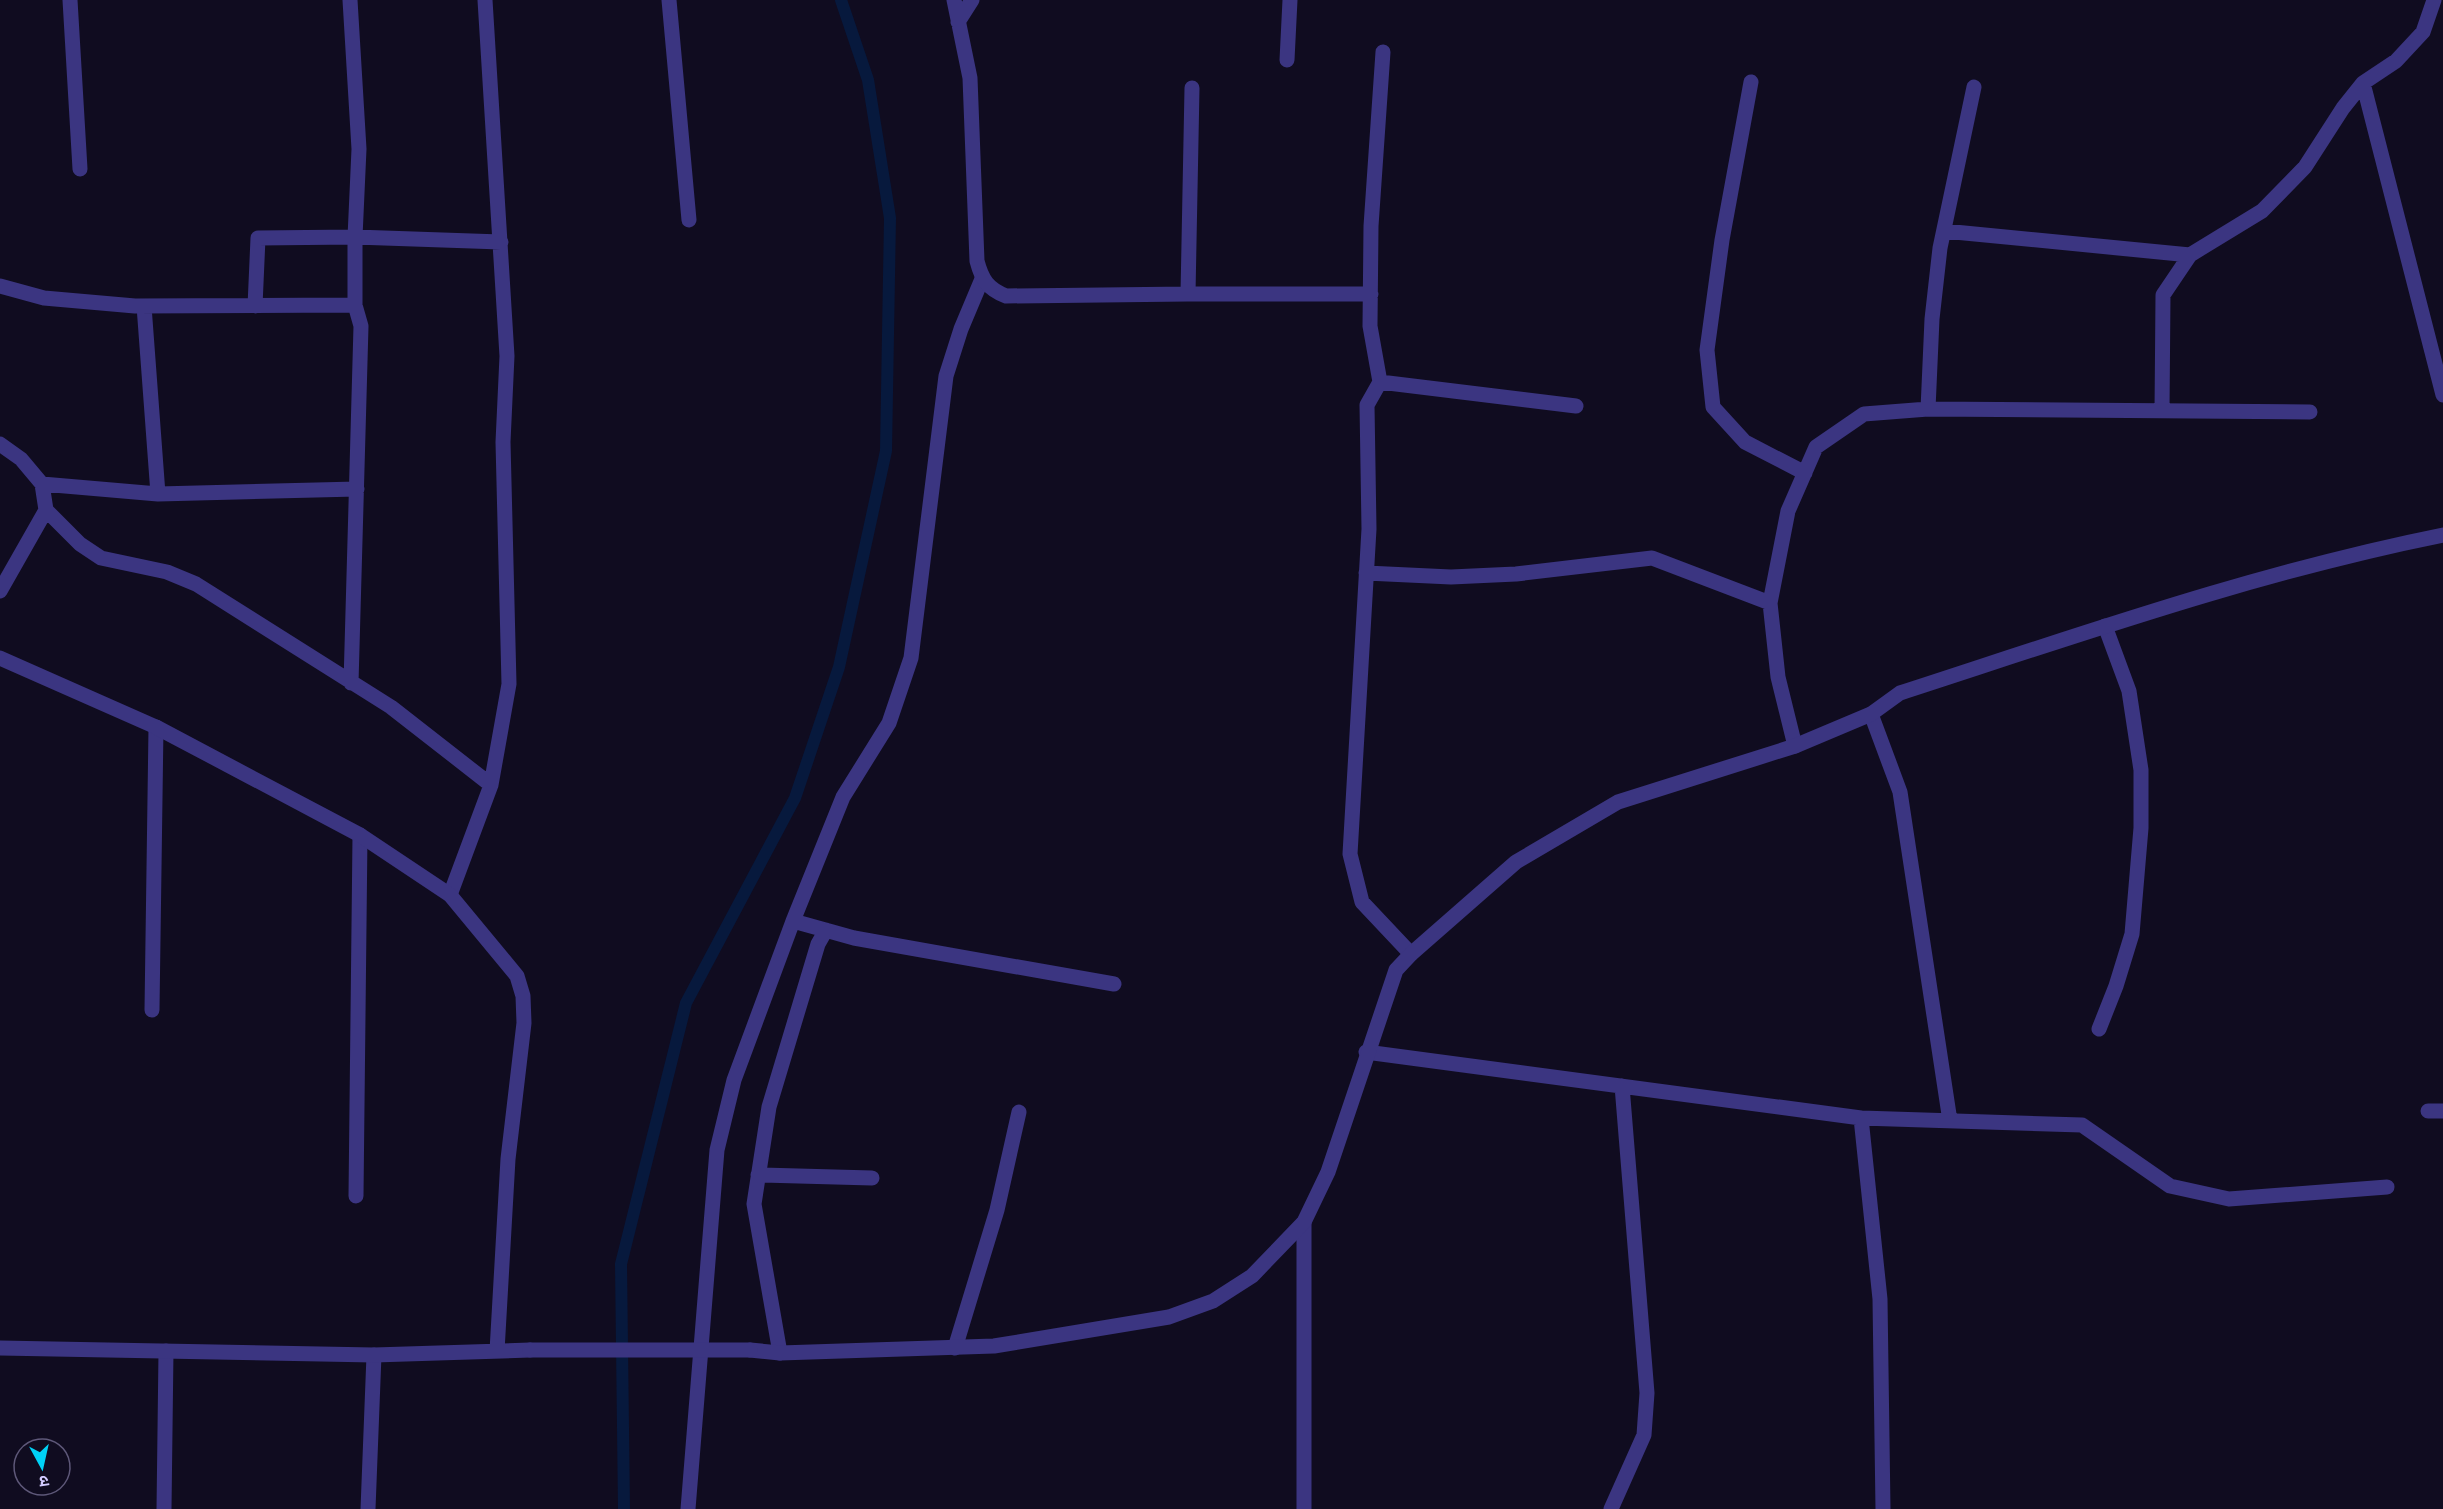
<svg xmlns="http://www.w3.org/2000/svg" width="2443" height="1509" viewBox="0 0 2443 1509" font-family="'Golos Text','Noto Sans Devanagari',sans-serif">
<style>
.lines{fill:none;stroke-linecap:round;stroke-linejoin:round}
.stream{stroke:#07193d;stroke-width:12}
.service{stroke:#3b3581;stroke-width:15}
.minor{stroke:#3b3581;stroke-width:15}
.tertiary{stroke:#3b3581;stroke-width:15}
.tertiary-bridge{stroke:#3b3581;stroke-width:15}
</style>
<rect width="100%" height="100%" fill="#100c20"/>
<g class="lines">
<!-- stream -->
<path class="stream" d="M624,1509l-3,-245 65,-261 109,-205 44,-131 47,-216 4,-233 -22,-138 -27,-80"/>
<!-- service -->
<path class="service" d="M793,921l61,17 260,46
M758,1175l114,3
M780,1353l-26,-149 15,-97 49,-163 8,-14
M688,1509l29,-359 17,-70 59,-159 50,-124 46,-74 22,-65 35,-282 15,-47 21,-50"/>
<!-- minor -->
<path class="minor" d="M70,0l10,169
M669,0l20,220
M954,0l16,78 7,183c5,19 11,28 29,35l182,-2
M958,22l14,-22
M1287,60l3,-60
M1751,82l-29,158 -15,110 6,57 32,35 60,31
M2363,83l80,312
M1192,88l-4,206h183
M1944,231l246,24
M0,286l44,12 91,8 220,-1 6,21 -10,357
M355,305v-68l146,5
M144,306l14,188
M255,306l3,-68 97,-1 4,-88 -9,-149
M1380,382l-10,-56 1,-100 12,-174
M1928,409l4,-90 8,-71 34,-161
M2162,411l1,-116 27,-40 72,-44 43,-44 38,-59 20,-25 33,-22 27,-29 11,-32
M0,444l21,15 21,25 4,26 34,34 21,14 66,14 29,12 195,123 100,78
M42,484l116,10 199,-5
M1366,573l85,4 65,-3 136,-16 118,45
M0,591l46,-81
M1871,714l29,78 50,329
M1795,746l-17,-69 -8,-74 18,-92 28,-64 48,-33 64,-5 382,3
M450,895l41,-110 18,-101 -6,-242 4,-86 -22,-356
M1411,954l-49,-52 -12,-48 19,-325 -2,-124 13,-23 196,24
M152,1010l4,-283
M2099,1029l17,-43 16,-52 9,-106v-58l-12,-79 -24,-65
M1366,1052l495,66 19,181 3,210
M2428,1111h15
M1861,1118l221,7 88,61 59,13 158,-12
M356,1196l4,-361
M1304,1222v287
M955,1348l42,-138 22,-98
M164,1509l2,-158
M368,1509l6,-154
M1611,1509l33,-74 3,-42 -25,-307"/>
<!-- tertiary -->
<path class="tertiary" d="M0,658l156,69 204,108 90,60 67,81 6,20 1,27 -16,136 -11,192
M0,1348l374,7 156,-5
M750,1350l30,3 214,-7 175,-29 44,-16 39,-25 52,-54 24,-50 68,-202 15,-16 105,-92 102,-60 177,-56 76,-32 29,-21c179,-58 358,-121 543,-158"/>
<!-- tertiary-bridge -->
<path class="tertiary-bridge" d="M530,1350h220"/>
</g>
<!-- north arrow -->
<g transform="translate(42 1467) rotate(172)"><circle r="28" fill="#100c20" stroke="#5e5879" stroke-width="1.5"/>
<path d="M0-4.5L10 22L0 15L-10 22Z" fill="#00d2f6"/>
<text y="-9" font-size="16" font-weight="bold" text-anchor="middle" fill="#d3cbff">उ</text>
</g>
</svg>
